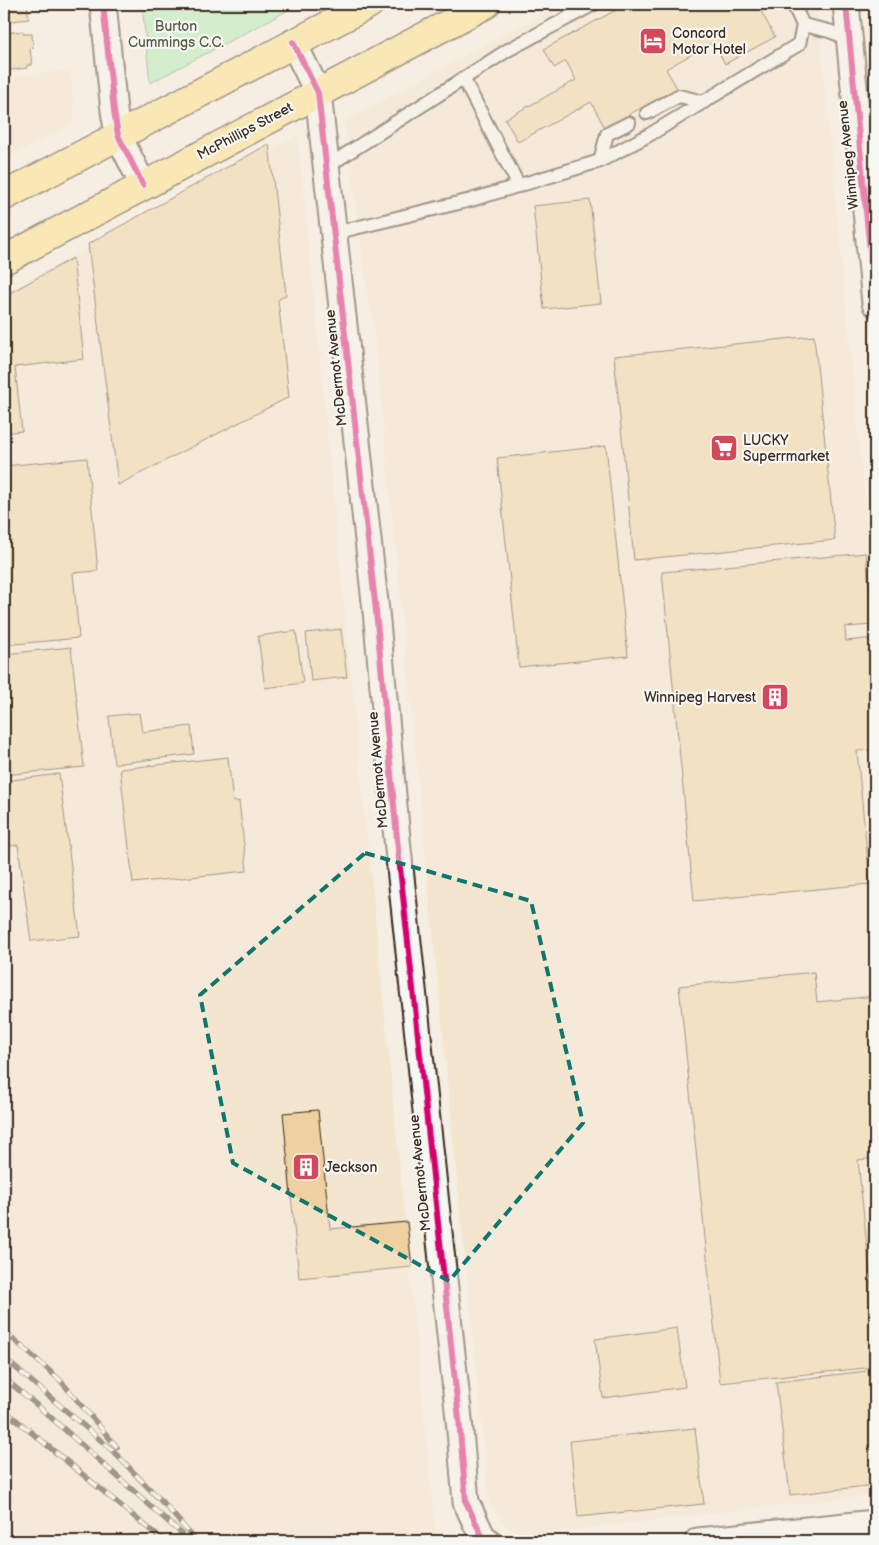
<svg xmlns="http://www.w3.org/2000/svg" width="879" height="1545" viewBox="0 0 879 1545" font-family="'Balsamiq Sans',sans-serif">
<style>
.built{fill:#f3e5ce}
.green{fill:#a9ebb4;stroke:#728a69}
.building{fill:#efd0a1;stroke:#3b2a1e}
.lines{fill:none;stroke-linecap:round;stroke-linejoin:round}
.service-casing{stroke:#3b2a1e;stroke-width:16}
.minor-casing{stroke:#3b2a1e;stroke-width:29}
.primary-casing{stroke:#3b2a1e;stroke-width:31}
.service{stroke:#f6f6f2;stroke-width:12}
.minor{stroke:#f6f6f2;stroke-width:25}
.primary{stroke:#fce080;stroke-width:28}
.rail-casing{stroke:#3b2a1e;stroke-width:5.5}
.rail{stroke:#f6f6f2;stroke-width:4;stroke-dasharray:11;stroke-linecap:butt}
.cycleway-casing{stroke:#f6f6f2;stroke-width:9}
.cycleway{stroke:#d6006c;stroke-width:6}
.marked{fill:none;stroke:#0f766e;stroke-width:4;stroke-dasharray:10 6;stroke-linejoin:round}
.labels{text-anchor:middle;dominant-baseline:central;stroke-width:4.5;stroke-linejoin:round;paint-order:stroke}
.park-label{font-size:14px;fill:#565a44;stroke:#f6f6f2}
.poi-label{font-size:14px;fill:#3b2a1e;stroke:#f6f6f2;text-anchor:start}
.street-label{font-size:14px;fill:#3b2a1e;stroke:#f6f6f2}
</style>
<rect width="100%" height="100%" fill="#f5eee2"/>
<filter id="ink" filterUnits="userSpaceOnUse"><feTurbulence type="fractalNoise" baseFrequency=".02" numOctaves="2"/><feDisplacementMap in="SourceGraphic" scale="10" xChannelSelector="R" yChannelSelector="G"/><feConvolveMatrix kernelMatrix="1 2 1 2 8 2 1 2 1" color-interpolation-filters="sRGB"/></filter>
<g filter="url(#ink)">
<!-- built -->
<path class="built" d="M560,4h257l58,602v889l-354,41 -18,-13 -13,-19 -2,-13 -115,-1167 -5,-25 -24,-178z
M71,70l4,53 -71,37v-83z
M298,135l137,1391 8,15h-439v-1248z"/>
<!-- green -->
<path class="green" d="M142,4h158l-150,79z"/>
<!-- building -->
<path class="building" d="M4,4h23l2,15 -25,3z
M627,4h130l18,33 -50,27 -12,-22 -47,27 11,19 -72,40 -14,-26 -73,40 -13,-23 71,-39 -10,-19 -12,7 -10,-19z
M23,31l1,3h8l1,14 -3,1 2,16h-5v3l-23,3v-38z
M269,144l17,151 -8,5 11,97 -171,88 -30,-241z
M590,200l11,103 -57,6 -11,-103z
M73,258l11,101 -69,8 7,64 -18,2v-137z
M814,336l21,204 -201,20 -20,-204z
M606,446l22,210 -109,11 -22,-209z
M87,458l11,113 -25,2 6,65 -75,7v-179z
M866,553l7,72 -28,2 1,14 29,-3v112l-18,1 13,133 -176,17 -32,-329z
M341,629l6,48 -36,4 -5,-48z
M296,631l7,52 -38,5 -7,-52z
M71,647l13,120 -80,8v-121z
M139,713l3,19 49,-6 3,28 -80,10 -5,-48z
M228,757l5,45 6,-1 8,70 -114,12 -13,-114z
M59,774l21,162 -49,5 -13,-96 -14,2v-66z
M814,972l3,30 58,-6v162l-17,2 17,162v45l-155,16 -41,-397z
M318,1110l12,119 77,-7 5,45 -113,11 -16,-165z
M677,1328l8,59 -82,11 -8,-59z
M875,1370v115l-85,10 -14,-113z
M695,1428l9,76 -126,13 -8,-76z"/>
<g class="lines">
<!-- service casing -->
<g class="service-casing">
<path id="service" d="M803,25l26,6 21,8
M463,78l56,108
M647,113l32,-17 25,6
M600,161l7,-27 22,-11
M326,167l182,-117 86,-46
M334,233l137,-33 129,-39 49,-26 150,-91 4,-19 -10,-21"/>
</g>
<!-- minor casing -->
<g class="minor-casing">
<path id="minor" d="M103,4l11,107 4,24 25,50
M846,4l29,299
M293,42l25,51 58,518 22,238 61,570 7,83 16,34 6,5
M698,1541l177,-18"/>
</g>
<!-- primary casing -->
<g class="primary-casing">
<path id="primary" d="M4,196l365,-192
M4,260l482,-256"/>
</g>
<!-- service -->
<use href="#service" class="service"/>
<!-- minor -->
<use href="#minor" class="minor"/>
<!-- primary -->
<use href="#primary" class="primary"/>
<!-- rail casing -->
<g class="rail-casing">
<path id="rail" d="M4,1331l56,49 57,67
M4,1358l107,91 56,58 29,34
M4,1378l34,28 143,127
M4,1410l160,131"/>
</g>
<!-- rail -->
<use href="#rail" class="rail"/>
<!-- cycleway casing -->
<g class="cycleway-casing">
<path id="cycleway" d="M103,4l11,107 4,24 25,50
M846,4l29,299
M293,42l25,51 58,518 22,238 61,570 7,83 16,34 6,5"/>
</g>
<!-- cycleway -->
<use href="#cycleway" class="cycleway"/>
</g>
</g>
<!-- marked area -->
<path d="M0 0H879V1545H0ZM365,853l166,48 52,222 -134,158 -216,-118 -33,-168z" fill="#f5eee2" fill-opacity=".55" fill-rule="evenodd"/>
<path class="marked" d="M365,853l166,48 52,222 -134,158 -216,-118 -33,-168z"/>
<!-- icons -->
<defs>
<g id="hotel-square" transform="scale(1.4375)"><rect x="-9" y="-9" width="18" height="18" rx="4" fill="#d1495b" stroke="#f6f6f2"/><path d="M-6-4.5h1.5V1H6V5H4.5V3h-9V5H-6ZM-4 0a1.8 1.8 0 1 1 3.6 0ZM.5 0V-2.5h3Q6-2.5 6 0Z" fill="#fff"/></g>
<g id="supermarket-square" transform="scale(1.4375)"><rect x="-9" y="-9" width="18" height="18" rx="4" fill="#d1495b" stroke="#f6f6f2"/><path d="M-6-5.5h2.5l.6 2H6L4.5 2H-2.5L-4.4-4H-6ZM-1.5 3.2a1.3 1.3 0 1 0 .1 0ZM3 3.2a1.3 1.3 0 1 0 .1 0Z" fill="#fff"/></g>
<g id="building-square" transform="scale(1.4375)"><rect x="-9" y="-9" width="18" height="18" rx="4" fill="#d1495b" stroke="#f6f6f2"/><path d="M-4-6H4V6H1V3H-1V6H-4ZM-2.5-4.3h1.7v1.8h-1.7ZM.8-4.3h1.7v1.8H.8ZM-2.5-1h1.7V.8h-1.7ZM.8-1h1.7V.8H.8Z" fill="#fff"/></g>
</defs>
<g fill-rule="evenodd">
<use href="#hotel-square" x="653" y="41"/>
<use href="#supermarket-square" x="724" y="448"/>
<use href="#building-square" x="775" y="697"/>
<use href="#building-square" x="306" y="1167"/>
</g>
<g class="labels">
<!-- park labels -->
<g class="park-label">
<text x="176" y="26">Burton<tspan x="176" dy="16">Cummings C.C.</tspan></text>
</g>
<!-- poi labels -->
<g class="poi-label">
<text x="672" y="33">Concord<tspan x="672" dy="16">Motor Hotel</tspan></text>
<text x="743" y="440">LUCKY<tspan x="743" dy="16">Superrmarket</tspan></text>
<text x="756" y="697" text-anchor="end">Winnipeg Harvest</text>
<text x="325" y="1167">Jeckson</text>
</g>
<!-- street labels -->
<g class="street-label">
<text transform="translate(245 131) rotate(-28)">McPhillips Street</text>
<text transform="translate(848 155) rotate(-96)">Winnipeg Avenue</text>
<text transform="translate(336 368) rotate(-96)">McDermot Avenue</text>
<text transform="translate(378 770) rotate(-95)">McDermot Avenue</text>
<text transform="translate(420 1173) rotate(-96)">McDermot Avenue</text>
</g>
</g>
<!-- margin -->
<rect width="879" height="1545" fill="none" stroke="#f6f6f2" stroke-width="20"/>
<rect x="10" y="10" width="859" height="1525" fill="none" stroke="#3b2a1e" stroke-width="2" filter="url(#ink)"/>
</svg>
